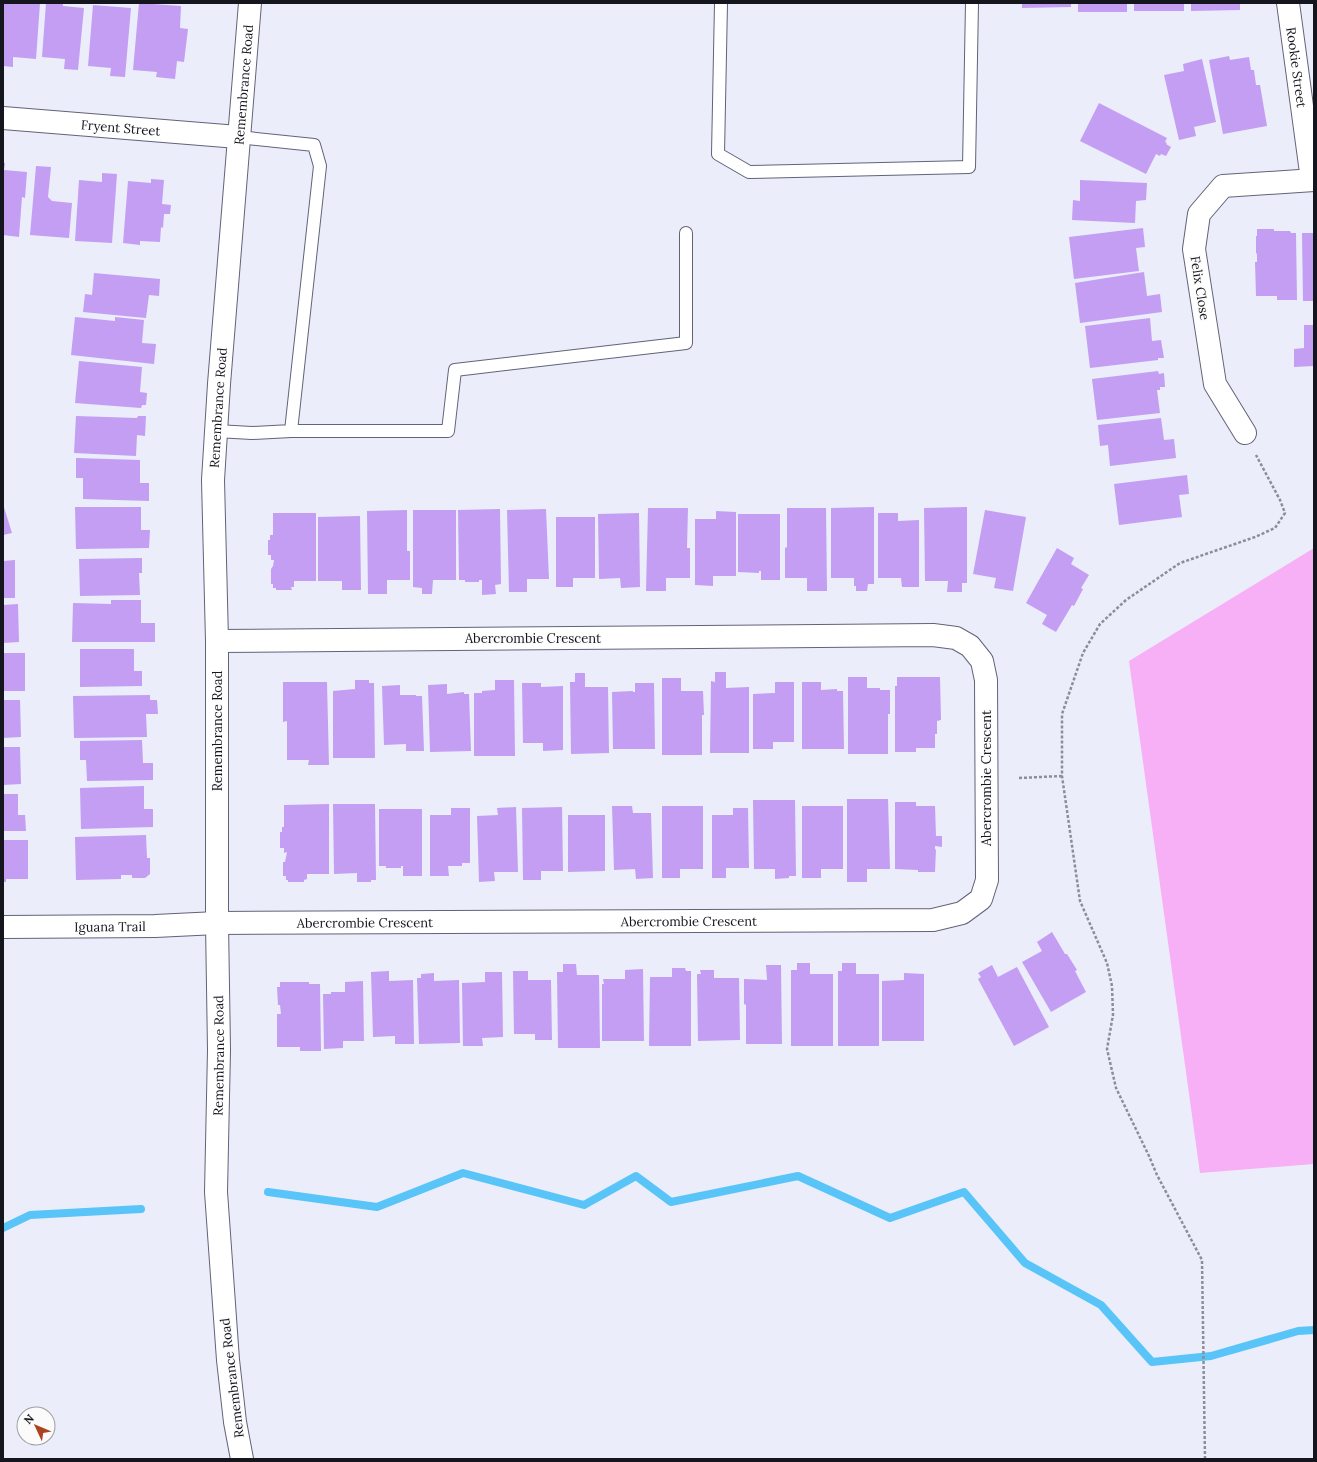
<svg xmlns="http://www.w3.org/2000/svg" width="1317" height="1462" viewBox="0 0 1317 1462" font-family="Lora,serif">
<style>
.green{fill:#f7aff5}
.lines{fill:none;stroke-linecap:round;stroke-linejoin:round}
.stream{stroke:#58c4f8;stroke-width:8}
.building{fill:#c39ef2}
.service-casing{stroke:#616377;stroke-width:14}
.minor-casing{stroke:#616377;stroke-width:24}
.tertiary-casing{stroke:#616377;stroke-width:24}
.path{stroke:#8c8d98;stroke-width:2.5;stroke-dasharray:3 2;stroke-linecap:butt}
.service{stroke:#fff;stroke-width:12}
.minor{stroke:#fff;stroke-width:22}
.tertiary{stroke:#fff;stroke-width:22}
.labels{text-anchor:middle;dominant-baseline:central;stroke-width:3;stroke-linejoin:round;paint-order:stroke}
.street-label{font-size:13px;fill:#15151d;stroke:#fbfbfb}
</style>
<rect width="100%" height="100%" fill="#ebedfb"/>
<!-- green -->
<path class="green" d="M1314,548v616l-114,9 -71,-512z"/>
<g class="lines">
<!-- stream -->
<path class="stream" d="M268,1192l109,15 86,-34 121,32 52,-29 35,26 127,-26 92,42 74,-26 61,71 76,42 51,57 59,-6 87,-25 16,-1
M3,1228l27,-13 111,-6"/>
</g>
<!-- building -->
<path class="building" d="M3,3h37l-4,56 -23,-2v10l-10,-1z
M46,3h17v3l21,2 -6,62 -14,-1 1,-10 -23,-2z
M139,3l42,3 -1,22 8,1 -4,33 -7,-1 -2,18 -19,-2 1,-5 -24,-2z
M1022,3h49v4l-49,1z
M1078,3h49v9h-49z
M1134,3h50v8h-50z
M1191,3h49v7l-49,1z
M93,5l38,3 -6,69 -15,-1 1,-8 -23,-2z
M1229,56l1,4 19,-3 2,13h3l2,15h4l7,41 -44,8 -14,-74z
M1202,59l14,63 -22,5 2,9 -17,4 -15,-65 20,-4 -1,-7z
M1099,103l68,35 -2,4 2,1 -1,1 5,3 -5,9 -5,-2 -1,2 -4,-2 -10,20 -66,-33z
M3,163h2l-1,7 23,2 -2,26 -3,-1 -3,40 -16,-2z
M36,166l15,1 -3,30 4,4 20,2 -3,35 -39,-3z
M102,173l15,1 -5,69 -37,-2 4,-61 23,2z
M151,179l13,1 -2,24 9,1 -1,9h-6l-1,14 -2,-1 -1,15 -20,-1v4l-17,-2 5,-62 23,2z
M1080,180l67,3 -1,17 -10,1 -1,22 -63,-3 1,-20 7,1z
M1143,228l2,19 -9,1 3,23 -65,8 -5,-42z
M1257,229h17v2h16l1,2h5l1,67h-20v-4h-21l-1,-34h2v-8l-1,-1v-17h1z
M1302,233h12v68h-11z
M1144,272l3,24 13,-2 2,18 -82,11 -5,-40z
M94,273l66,6 -1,17 -10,-1 -3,23 -63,-6 2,-18 7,1z
M75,317l40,4v-4l29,3 -2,23 14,1 -2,20 -83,-9z
M1150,318l2,23 9,-1 3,18h-6v2l-68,8 -5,-42z
M1304,325h10v41l-20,1v-18l10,-1z
M79,361l63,6 -2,25 7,1 -1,12h-4l-1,3 -66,-5z
M1158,371l1,3 5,-1 1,14h-5v3h-3l3,23 -63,7 -5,-41z
M76,416l61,2 1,-2h8l-1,20 -8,-1 -1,21 -62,-3z
M1161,418l3,22 10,-1 2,19 -66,8 -2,-21 -8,1 -2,-21z
M76,458l64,2v23h9v18l-66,-2v-21h-7z
M1187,475l2,19 -10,1 3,22 -63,8 -5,-41z
M3,504l9,29 -9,2z
M75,507h66v23h9l-1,18 -73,1z
M874,507v77h-6l-1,7h-11v-5h-2v-8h-23v-70z
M967,507v76h-5v9h-15l1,-11h-23l-1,-73z
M648,508h40l-1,40h3v30h-24v13h-20z
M787,508h39l1,83h-20v-13h-22v-30l2,-1z
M500,509l1,75 -6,1 1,9 -14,1v-15h-3v2h-14v-2h-6l-1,-70z
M546,509l3,70h-22v13h-18l-2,-82z
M407,510v41h3v29h-23v14h-19l-1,-83z
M413,510h43v70h-23l-1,14h-10v-6l-9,-1z
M985,510l41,7 -13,74 -19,-3 2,-10 -23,-4z
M716,511l20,1v64h-23v10l-18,-1v-66h21z
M273,513h43v68h-22v6h-3l1,3h-16v-2h-3v-4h-2v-15l2,-3 1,-6h-3v-5h-3v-15h2v-5h3z
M639,513l1,74 -19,1 -1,-10 -21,1 -1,-65z
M878,513h20v8l21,-1v67h-17l-1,-9h-23z
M738,514h42v66h-19v-9h-2v2l-21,-1z
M360,516l1,74h-19v-9h-24v-64z
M556,517h39v61h-22v9h-17z
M1057,548l17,10 -3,6 18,11 -8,13 2,1 -9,17 -2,-1 -16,27 -14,-8 5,-9 -21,-12z
M142,558v15h-3l1,22 -60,1 -1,-37z
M15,560v38h-12v-37z
M111,600h30v23h14v19h-83l1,-39 38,1z
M18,604l1,38 -16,1v-38z
M80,649h54v22h8v15l-62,1z
M3,653h22v38h-22z
M715,672h11v16l23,-1v66h-39l1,-72 4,1z
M575,673h10v14h23l1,66 -38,1 -1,-72h5z
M848,677h19v11h13v2h10v24h-2v40h-40z
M897,677h43l1,43 -4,1v13h-2v14h-19v4h-21v-66h2z
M662,678h19v13h22l1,24h-2v40h-40z
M355,680h14v3h5l1,75h-42v-67l22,-2z
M495,680h19l1,76h-41v-63h8v-2l13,-1z
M283,682h44l2,83h-21l1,-5h-22v-39l-4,1z
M775,682h19v60h-21v7h-20v-55l22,-1z
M802,682h19v8l16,-1v2h6l1,58h-42z
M522,683h19v4l22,-1v64l-20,1v-8h-20z
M635,683h19l1,66h-42l-1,-57 21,-1v1h2z
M447,684v10l17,-2v2h5l2,57 -41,1 -2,-67z
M400,685v10h16v1h6l2,55h-18v-7l-22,1 -2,-59z
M150,695v5h7l1,14h-12l1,23 -73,1 -1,-42z
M3,700h17l1,37 -18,1z
M142,740l1,23h10v17l-66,1 -1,-21h-6v-19z
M3,747h17l1,37 -18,1z
M144,786v23h9v18l-72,2 -1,-41z
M3,794h15v21h7l1,16h-23z
M847,799h41l2,70h-23v13h-20z
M753,800h42l1,76h-7v2l-14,1v-10h-21z
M895,802h21v4h19l1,30h6v11l-7,-1v4l1,-1 -1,23h-17v-2l-23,-1z
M329,804v70h-22v5l-3,1v2h-16v-2h-2v-4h-3v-14h2l2,-10 -3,1v-5h-4v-16h2v-5h2v-22z
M333,804h42l1,76h-5v2h-14v-9l-23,1z
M612,806h20l1,7h18l2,65 -17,1 -1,-10 -21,1z
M662,806h41v63h-23v9h-18z
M802,806h41v63h-22v9h-19z
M516,807l2,65h-24l1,9 -16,1 -2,-66 21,-1 -1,-7z
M562,807l1,64h-22v9h-18l-1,-72z
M451,808h19v55h-8v3h-14l1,10h-19v-61h21z
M733,808h15l1,60h-23v10h-14v-63h21z
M379,809h43v67h-19v-10h-2v2h-15v-2h-7z
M568,815h37v56l-37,1z
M146,835l1,23h3v16l-5,4h-13v-3h-11v4l-45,1 -1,-43z
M3,840h25v39h-22v3h-3z
M1052,932l13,22h2l10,16 -2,1 11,21 -35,20 -29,-50 20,-11 -5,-9z
M797,963h13v11h23v72h-42v-76h6z
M842,963h14v11h23v72h-41v-75h4z
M563,964h13l1,11h22l1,73h-42l-1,-76h6z
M766,965h15l1,79h-36v-39l-2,-1v-25l23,1z
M992,965l6,12 19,-10 32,60 -35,19 -36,-67 3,-2 -3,-4z
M672,968h13l1,3h5v75h-42l1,-69h22z
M643,969l1,72h-42v-57h2l-1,-5h22v-9z
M700,970h14v8h25l1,62 -42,1 -1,-67h4z
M389,971v10l24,-1 1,64h-19v-8l-22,1 -2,-65z
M513,971h15v9h23l1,60h-17v-6h-21z
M485,972h17l1,65 -21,1 1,8h-20l-1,-63 23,-1z
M434,973v8l25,-1 1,63 -41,1 -2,-66h4v-4z
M904,973l20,1v67h-42v-60l22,-1z
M363,981l1,60h-21v7l-19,1 -1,-55h8v-2h14v-10z
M280,982h29v2h11l1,67h-21v-4h-23v-33h4l-1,-9h-2l-1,-18h3z"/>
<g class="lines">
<!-- service casing -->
<g class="service-casing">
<path id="service" d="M721,3l-3,151 31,18 220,-5 3,-164
M238,137l76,8 6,21 -29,265
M216,431l36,2 39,-2h157l7,-61 231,-27v-110"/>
</g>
<!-- minor casing -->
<g class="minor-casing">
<g id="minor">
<path id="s1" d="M1288,3l24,177"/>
<path id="s2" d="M3,118l235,19"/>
<path d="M1245,433l-30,-49 -21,-135 5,-35 24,-28 91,-6"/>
<path id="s3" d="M3,927l152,-1 62,-3 716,-3 29,-7 19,-14 6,-19 -1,-200 -4,-19 -12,-15 -14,-8 -23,-3 -716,6"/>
</g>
</g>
<!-- tertiary casing -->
<g class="tertiary-casing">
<g id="tertiary">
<path id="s4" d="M242,1459l-7,-37 -7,-62 -12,-168 3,-142 -2,-127v-282l-4,-161 6,-96 31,-381"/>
</g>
</g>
<!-- path -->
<path class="path" d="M1019,778l43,-2
M1205,1459l-3,-199 -45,-85 -8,-19 -33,-68 -9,-39 6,-34 -1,-29 -5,-23 -27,-62 -18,-125v-62l21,-61 17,-29 26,-24 54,-37 75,-26 20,-9 10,-15 -5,-13 -24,-45"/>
<!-- service -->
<use href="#service" class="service"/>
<!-- minor -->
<use href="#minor" class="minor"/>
<!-- tertiary -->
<use href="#tertiary" class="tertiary"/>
</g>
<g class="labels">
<!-- street labels -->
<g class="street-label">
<text stroke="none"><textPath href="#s1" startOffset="65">Rookie Street</textPath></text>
<text stroke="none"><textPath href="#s4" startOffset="1377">Remembrance Road</textPath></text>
<text stroke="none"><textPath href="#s2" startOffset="118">Fryent Street</textPath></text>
<text transform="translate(1200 288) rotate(81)">Felix Close</text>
<text stroke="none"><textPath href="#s4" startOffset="1053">Remembrance Road</textPath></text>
<text x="533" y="638">Abercrombie Crescent</text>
<text transform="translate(217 731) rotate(-90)">Remembrance Road</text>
<text transform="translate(986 778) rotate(-90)">Abercrombie Crescent</text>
<text stroke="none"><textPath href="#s3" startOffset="686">Abercrombie Crescent</textPath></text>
<text stroke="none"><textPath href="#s3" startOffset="362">Abercrombie Crescent</textPath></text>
<text stroke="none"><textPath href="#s3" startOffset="107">Iguana Trail</textPath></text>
<text stroke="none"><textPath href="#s4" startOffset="405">Remembrance Road</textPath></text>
<text transform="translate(232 1378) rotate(-97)">Remembrance Road</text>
</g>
</g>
<!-- border -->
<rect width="1317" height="1462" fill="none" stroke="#15151d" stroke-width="8"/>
<!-- north arrow -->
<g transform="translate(36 1426) rotate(314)"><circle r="19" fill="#fbfbfb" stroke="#9f9fa2"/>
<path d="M0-3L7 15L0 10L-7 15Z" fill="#ab441e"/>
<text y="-6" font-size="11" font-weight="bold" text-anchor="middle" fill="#15151d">N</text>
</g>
</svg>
